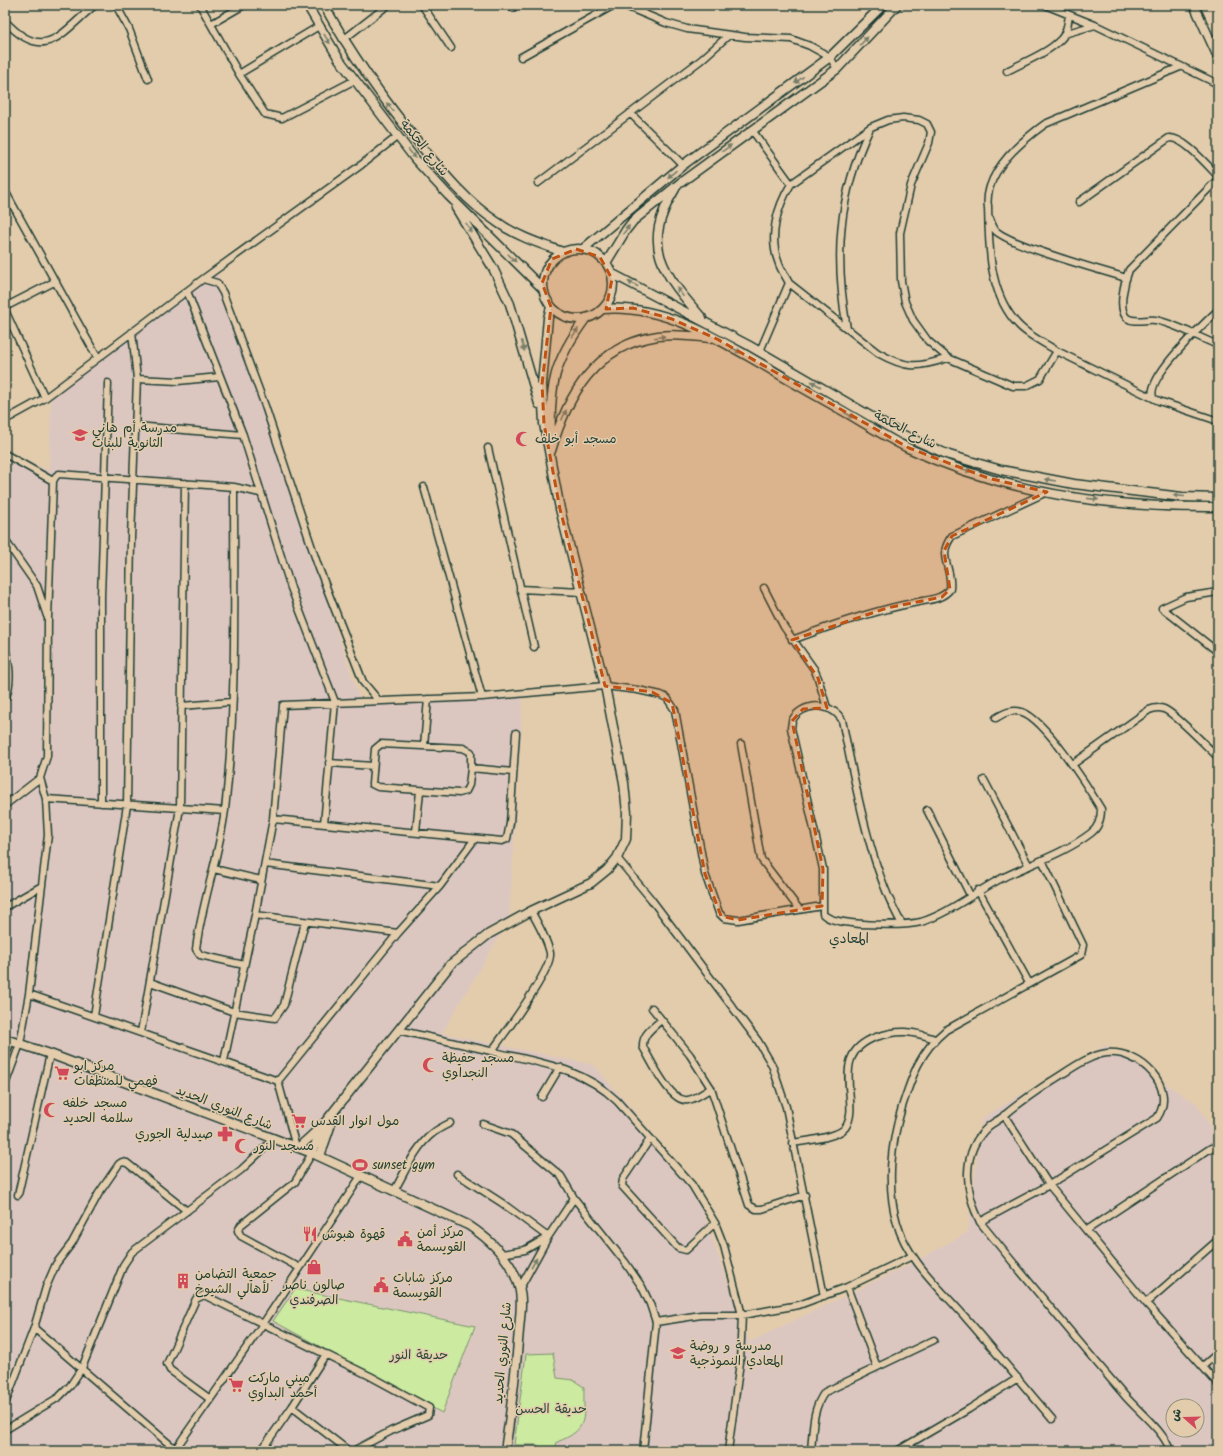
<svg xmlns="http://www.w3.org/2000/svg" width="1223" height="1456" viewBox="0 0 1223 1456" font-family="Kalam,'Playpen Sans Arabic',sans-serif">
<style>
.built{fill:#dcc7c0;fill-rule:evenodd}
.green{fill:#cdeaa1;stroke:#76946a}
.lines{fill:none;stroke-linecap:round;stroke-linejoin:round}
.minor-casing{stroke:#1f3d34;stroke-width:9}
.tertiary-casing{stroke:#1f3d34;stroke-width:11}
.minor{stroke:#e3ccac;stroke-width:6}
.tertiary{stroke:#e3ccac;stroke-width:8}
.oneway{fill:#777d6a}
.marked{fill:#c05314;fill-opacity:0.2;stroke:#c05314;stroke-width:3;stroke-dasharray:8 5;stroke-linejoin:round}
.labels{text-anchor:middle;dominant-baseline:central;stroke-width:3;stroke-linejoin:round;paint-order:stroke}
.street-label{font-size:13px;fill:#1f3d34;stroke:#e3ccac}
.poi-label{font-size:13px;fill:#1f3d34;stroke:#e3ccac;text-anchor:start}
.park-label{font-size:13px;fill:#284639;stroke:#e3ccac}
.neighbourhood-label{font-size:14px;fill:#1f3d34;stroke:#e3ccac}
</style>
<rect width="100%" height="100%" fill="#e3ccac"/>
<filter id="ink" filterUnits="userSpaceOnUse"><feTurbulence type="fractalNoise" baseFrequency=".025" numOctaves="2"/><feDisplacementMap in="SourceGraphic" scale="8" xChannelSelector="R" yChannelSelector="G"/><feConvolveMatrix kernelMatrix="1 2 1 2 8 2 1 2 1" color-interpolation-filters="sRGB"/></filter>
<g filter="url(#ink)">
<!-- built -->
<path class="built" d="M216,270l144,430 163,-3 -14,223 -67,113 152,32 97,114 58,163 158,-76 61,-34 14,-114 124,-73 91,59 21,35v312h-1213v-948l8,-48 36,16 2,-75zM1173,1406h24v24h-24z"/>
<!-- green -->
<path class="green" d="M295,1289l180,37 -33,87 -169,-92z
M553,1353l4,25 16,2 11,7c-1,31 6,42 -27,55l-2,9h-18l1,-6h-24l12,-91z"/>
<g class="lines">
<!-- minor casing -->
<g class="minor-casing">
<path id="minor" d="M116,5l13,24 19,50
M200,5l39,69 26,40 17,4 73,-38
M422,5l29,43
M511,5l2,3
M623,5l43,18 21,6 58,8 46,2 19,7 20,11 7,12
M1045,5l50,20 123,59
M5,21c40,43 56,12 90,-16
M211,24l33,-19
M1064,34l31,-9
M343,40l45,-35
M521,57l93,-52
M1007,71c17,-9 41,-18 54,-32 6,-6 7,-16 8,-24
M239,74l80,-48
M630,113l53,52
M752,130l39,54 80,-57 17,-7 15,-2 16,2 8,4 4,8 -2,11 -18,42 -11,48 1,48 4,21 8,18 15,21 20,17 65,28h13l14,-7 17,-28c-14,-9 -32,-17 -43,-31 -26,-32 -25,-76 -26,-115
M1218,179l-89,91c-4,10 -12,39 -2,48 7,5 19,1 28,2 22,4 42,17 63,25
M538,183l163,-123 28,-25
M5,191l92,166
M1079,202l90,-64c15,-1 38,27 49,38
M988,208c-5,-35 32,-66 57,-84l135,-57
M990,219c1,3 3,8 5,11 13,15 106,40 131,48
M203,279l14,4 6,10 42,113 53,160 45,116 16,19
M789,283c-3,-6 -8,-13 -10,-19 -11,-27 -2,-57 12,-80
M187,291l56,144 48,153 44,114 -11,122
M5,307l51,-26
M5,310l40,88
M847,329c-13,-74 -9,-133 23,-201
M760,351l29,-68 89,70c29,16 39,15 70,5
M1057,351l102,50 59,20
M137,379l41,2 41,-4
M1153,397c-7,-20 50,-72 65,-87
M5,420l40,-22 158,-119 158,-114 37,-29
M136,426l107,9
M488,448l46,199
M5,454l48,27
M234,487c0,107 3,216 -9,323 -6,47 -23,92 -29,139l4,6 44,10
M424,487l58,210
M5,540l32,46 10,30
M764,588l20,39 30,42 4,9 9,30
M520,589l62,3
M1218,592l-32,5 -24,11 56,44
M792,640c40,-15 80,-29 121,-37 13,-3 29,-3 37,-14 3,-22 -14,-32 2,-53l95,-44
M181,706l51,-4
M741,744l20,115 38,50
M424,746l4,-47
M329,763l44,3
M1073,764l76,-54c5,-2 10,-3 15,-1 12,5 42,37 54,48
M471,768l-2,17 -3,6 -7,2 -81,-6 -6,-3 3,-35 6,-5 82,4 8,4v16l42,4
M984,780l45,86
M46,799l179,12
M101,803v-206l7,-214
M5,805l35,-27 7,-22 1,-137 5,-138 3,-5 3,-2 175,13 26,6
M927,810l43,85
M273,819l229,22 5,-2 3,-16 6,-90
M416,832l4,-41
M617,858l34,41 107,142 14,24 14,42 38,189
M1042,860l41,85 -2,10 -135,75c-26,21 -34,46 -44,77 -11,36 -16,79 -5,116 10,37 44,66 69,95 29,33 57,67 86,101
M265,864l175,22
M214,869l47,11
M978,890l51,93
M5,907l35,-20
M255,915l143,18
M902,924c-32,-55 -47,-141 -60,-204 -11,-19 -41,-18 -50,1l-1,7 32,141v45c11,13 81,12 98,8 27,-8 57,-32 83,-45 29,-14 61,-24 87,-44 8,-6 10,-14 10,-24 -13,-22 -56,-90 -79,-97 -10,-3 -18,1 -26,6
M150,982l84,30 41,6 9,-13 21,-83
M29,994l249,87 18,66
M652,1008l38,47 21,33 38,117 7,4h6l43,-14
M94,1016l33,-211 4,-267 6,-159 -5,-47
M661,1020c-8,8 -19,14 -18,27 8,13 27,56 45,53 7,-1 17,-8 23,-12
M398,1030c34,8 68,15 101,23 43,10 85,16 118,48l75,84 23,38 9,23 18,69 -2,47 -12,89
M141,1032l39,-224 5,-325
M492,1051c11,-16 61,-81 58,-98 -3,-14 -12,-29 -19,-42
M5,1056l6,-15
M224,1061l31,-146 18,-96 10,-114 199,-8 123,-11 33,4 23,5 6,3 8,12 30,164 14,39 5,5 14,2 84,-14
M278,1081l120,-148 42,-47 34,-46
M5,1085l15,-41 9,-50 19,-159 -2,-36 -6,-21
M542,1097l18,-30
M1004,1115l45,70 97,118 72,81
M483,1124l28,10 50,42 13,22 51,64 17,25 8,17 6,18 -13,129
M650,1139l-27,40 -1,7 56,62 8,2 29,-27
M792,1143c12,-2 45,-5 53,-15 18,-24 -19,-73 31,-91 24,-8 36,-6 59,2
M457,1174l45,29 46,34
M394,1191c11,-19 21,-44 39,-58 5,-4 11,-7 17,-10
M18,1195l32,-141
M980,1222l69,-37 108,-67c21,-31 -17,-68 -50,-65 -19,2 -40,19 -57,29 -15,10 -30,20 -44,32 -5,5 -12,8 -17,12 -29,26 -24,66 -9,96 48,59 97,118 146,175 12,14 40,36 44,54
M1087,1230l124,-82
M502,1254l23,-4 21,-12
M300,1268l-59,-32 -3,-5 3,-6 54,-43 17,-29
M847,1287l30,80
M520,1288l28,-51 26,-39
M1146,1303l72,-63
M656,1322l45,-7h41l57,-10 48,-18 65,-31
M34,1328l141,121
M1203,1366l15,-13
M210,1399l-40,-29 -3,-6 29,-65 8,-4 166,81 59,32 -1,7 -37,16 -38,20
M5,1404l29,-76 12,-41 10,-23 16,-21 27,-50 20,-29 3,-2 5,1 60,48
M292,1407l57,44
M5,1430l54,-33 11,-11 12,-18 42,-104 8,-12 109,-82 32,-30
M174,1451l89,-127 98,-148
M261,1451l31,-44 34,-53
M811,1451c2,-20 1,-43 14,-59l109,-52
M897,1451l72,-42 49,-31
M1067,1451h3"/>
</g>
<!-- tertiary casing -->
<g class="tertiary-casing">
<path id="tertiary" d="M307,5l32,54 76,100 33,36 95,94
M324,5c28,51 61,97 98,142 22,27 46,56 75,75 19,14 44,22 66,30
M1194,5l24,52
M675,189c-35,57 -12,84 27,129
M456,208l37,60 17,36 29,100
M543 284a35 35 0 1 1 70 0a35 35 0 1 1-70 0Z
M583,249l100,-84 147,-108 53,-52
M606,263l20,-33 7,-9 47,-38 157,-114 60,-64
M611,273l137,72 153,89 48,21 52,15 73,14 108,13 36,1
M603,309c59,-5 112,28 162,57 30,18 61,35 92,53 17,10 34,21 51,29 95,45 206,60 310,59
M551,438c-2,-53 3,-77 35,-120
M551,451c16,-55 44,-106 107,-115 17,-2 35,0 52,2
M5,652c4,14 5,31 0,45
M5,1039l45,15 262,99 156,72c23,15 44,35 51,62 4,13 1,29 0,43 -3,40 -8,81 -14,121
M298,1148l23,-21
M312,1153l11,-28 128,-161 38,-30 42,-23 60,-28 16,-13 10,-12 9,-19 1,-26 -3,-30 -19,-97 -45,-177 -16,-85 -2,-40 6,-66 3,-11
M320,1156l10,-29v-10"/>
</g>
<!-- minor -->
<use href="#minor" class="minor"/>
<!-- tertiary -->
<use href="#tertiary" class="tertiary"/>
</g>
<!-- one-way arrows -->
<defs><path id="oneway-solid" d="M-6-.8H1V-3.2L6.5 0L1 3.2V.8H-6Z"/></defs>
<g class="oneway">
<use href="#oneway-solid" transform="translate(327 39) rotate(58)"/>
<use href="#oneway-solid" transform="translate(864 41) rotate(-46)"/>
<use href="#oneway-solid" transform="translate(799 80) rotate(143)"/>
<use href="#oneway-solid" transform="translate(390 107) rotate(-128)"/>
<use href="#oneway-solid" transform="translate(727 148) rotate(-36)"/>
<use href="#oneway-solid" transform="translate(412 154) rotate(51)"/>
<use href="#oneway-solid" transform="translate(672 174) rotate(139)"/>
<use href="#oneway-solid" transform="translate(469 228) rotate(57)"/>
<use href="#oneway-solid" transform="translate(626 230) rotate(-53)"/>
<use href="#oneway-solid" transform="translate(512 258) rotate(45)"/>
<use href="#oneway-solid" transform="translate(633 284) rotate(-153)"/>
<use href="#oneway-solid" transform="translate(680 292) rotate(-126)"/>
<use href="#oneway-solid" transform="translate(575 333) rotate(-55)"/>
<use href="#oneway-solid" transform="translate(660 337) rotate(-7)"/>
<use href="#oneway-solid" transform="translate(523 346) rotate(75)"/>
<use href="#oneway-solid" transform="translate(736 350) rotate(29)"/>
<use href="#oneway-solid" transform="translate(816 384) rotate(-150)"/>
<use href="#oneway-solid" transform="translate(564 415) rotate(-66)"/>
<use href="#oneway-solid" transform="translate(849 415) rotate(30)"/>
<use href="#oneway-solid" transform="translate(966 470) rotate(19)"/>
<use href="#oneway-solid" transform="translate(1050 480) rotate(-171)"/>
<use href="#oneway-solid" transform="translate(1179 496) rotate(-175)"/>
<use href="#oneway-solid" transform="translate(1093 499) rotate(6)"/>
<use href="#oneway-solid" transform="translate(534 1263) rotate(-61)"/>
</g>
</g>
<!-- marked area -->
<path class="marked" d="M576,249l24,8 12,22 -6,30 27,-1 39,11 45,20 192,109 79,30 59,14 -95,44 -8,15 6,38 -8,8 -55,11 -95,32 26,38 9,30 -24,1 -11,12 31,148 -1,37 -84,14 -17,-4 -16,-42 -33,-171 -20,-11 -47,-6 -45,-177 -16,-85 -2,-40 9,-77 -9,-24 10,-24z"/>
<!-- icons -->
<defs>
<g id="school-bare" transform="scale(1.2)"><path d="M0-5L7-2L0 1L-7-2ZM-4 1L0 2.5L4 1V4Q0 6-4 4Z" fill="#d1495b" stroke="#e3ccac" stroke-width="2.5" paint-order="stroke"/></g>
<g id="mosque-bare" transform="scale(1.2)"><path d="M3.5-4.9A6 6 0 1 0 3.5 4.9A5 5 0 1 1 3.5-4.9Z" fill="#d1495b" stroke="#e3ccac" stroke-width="2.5" paint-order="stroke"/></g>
<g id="supermarket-bare" transform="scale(1.2)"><path d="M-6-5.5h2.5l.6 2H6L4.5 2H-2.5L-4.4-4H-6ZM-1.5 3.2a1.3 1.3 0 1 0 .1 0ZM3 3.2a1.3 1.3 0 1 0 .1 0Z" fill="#d1495b" stroke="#e3ccac" stroke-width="2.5" paint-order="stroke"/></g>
<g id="pharmacy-bare" transform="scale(1.2)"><path d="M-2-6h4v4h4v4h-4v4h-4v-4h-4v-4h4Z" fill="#d1495b" stroke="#e3ccac" stroke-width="2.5" paint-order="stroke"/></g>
<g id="stadium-bare" transform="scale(1.2)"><path d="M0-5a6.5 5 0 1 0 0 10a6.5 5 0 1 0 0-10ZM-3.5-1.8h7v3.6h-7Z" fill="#d1495b" stroke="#e3ccac" stroke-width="2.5" paint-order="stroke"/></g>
<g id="restaurant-bare" transform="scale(1.2)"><path d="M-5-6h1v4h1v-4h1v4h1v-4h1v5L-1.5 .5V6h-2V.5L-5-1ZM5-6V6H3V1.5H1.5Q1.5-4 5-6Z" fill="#d1495b" stroke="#e3ccac" stroke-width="2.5" paint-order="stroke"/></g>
<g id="civic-bare" transform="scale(1.2)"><path d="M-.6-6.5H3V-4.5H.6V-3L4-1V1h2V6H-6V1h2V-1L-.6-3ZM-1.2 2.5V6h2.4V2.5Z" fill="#d1495b" stroke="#e3ccac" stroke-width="2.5" paint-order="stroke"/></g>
<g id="shop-bare" transform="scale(1.2)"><path d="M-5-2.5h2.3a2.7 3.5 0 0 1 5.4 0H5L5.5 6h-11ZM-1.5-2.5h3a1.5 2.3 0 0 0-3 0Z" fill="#d1495b" stroke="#e3ccac" stroke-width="2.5" paint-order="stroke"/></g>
<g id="building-bare" transform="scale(1.2)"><path d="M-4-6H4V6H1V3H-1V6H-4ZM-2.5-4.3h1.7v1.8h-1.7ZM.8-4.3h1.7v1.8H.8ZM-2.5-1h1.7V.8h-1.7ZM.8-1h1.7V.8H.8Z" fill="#d1495b" stroke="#e3ccac" stroke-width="2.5" paint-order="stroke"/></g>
</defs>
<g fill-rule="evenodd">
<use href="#school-bare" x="80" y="435"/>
<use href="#mosque-bare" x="523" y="439"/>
<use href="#mosque-bare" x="430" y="1065"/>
<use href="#supermarket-bare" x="62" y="1073"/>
<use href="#mosque-bare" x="51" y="1110"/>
<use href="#supermarket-bare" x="299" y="1121"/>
<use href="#pharmacy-bare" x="225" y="1134"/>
<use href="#mosque-bare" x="242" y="1146"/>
<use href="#stadium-bare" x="360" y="1165"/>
<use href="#restaurant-bare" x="310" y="1234"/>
<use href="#civic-bare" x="405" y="1239"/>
<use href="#shop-bare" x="314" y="1267"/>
<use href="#building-bare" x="183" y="1281"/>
<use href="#civic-bare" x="381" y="1285"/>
<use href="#school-bare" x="678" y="1353"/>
<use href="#supermarket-bare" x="236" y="1385"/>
</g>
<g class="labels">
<!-- street labels -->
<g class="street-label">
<text transform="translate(424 148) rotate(51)">شارع الحكمة</text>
<text transform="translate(905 430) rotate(27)">شارع الحكمة</text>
<text transform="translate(224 1108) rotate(21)">شارع النوري الحديد</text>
<text transform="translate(503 1353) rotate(-85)">شارع النوري الحديد</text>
</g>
<!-- poi labels -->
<g class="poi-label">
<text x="92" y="428">مدرسة أم هاني<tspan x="92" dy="15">الثانوية للبنات</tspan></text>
<text x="535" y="439">مسجد أبو خلف</text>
<text x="442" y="1058">مسجد حفيظة<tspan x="442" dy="15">النجداوي</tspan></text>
<text x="74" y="1066">مركز ابو<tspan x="74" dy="15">فهمي للمنظفات</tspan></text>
<text x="63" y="1103">مسجد خلفه<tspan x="63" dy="15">سلامه الحديد</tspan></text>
<text x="311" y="1121">مول انوار القدس</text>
<text x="213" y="1134" text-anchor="end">صيدلية الجوري</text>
<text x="254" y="1146">مسجد النور</text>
<text x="372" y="1165">sunset gym</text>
<text x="417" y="1232">مركز أمن<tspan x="417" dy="15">القويسمة</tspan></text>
<text x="322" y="1234">قهوة هبوش</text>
<text x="195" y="1274">جمعية التضامن<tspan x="195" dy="15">لأهالي الشيوخ</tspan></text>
<text x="393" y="1278">مركز شابات<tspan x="393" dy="15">القويسمة</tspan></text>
<text x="314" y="1285" text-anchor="middle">صالون ناصر<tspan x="314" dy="15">الصرفندي</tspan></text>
<text x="690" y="1346">مدرسة و روضة<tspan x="690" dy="15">المعادي النموذجية</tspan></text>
<text x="248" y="1378">ميني ماركت<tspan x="248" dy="15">أحمد البداوي</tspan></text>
</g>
<!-- park labels -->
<g class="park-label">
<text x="419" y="1355">حديقة النور</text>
<text x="551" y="1409">حديقة الحسن</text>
</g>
<!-- neighbourhood labels -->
<g class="neighbourhood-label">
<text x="849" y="939">المعادي</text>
</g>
</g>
<!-- margin -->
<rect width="1223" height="1456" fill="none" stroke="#e3ccac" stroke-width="20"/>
<rect x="10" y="10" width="1203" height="1436" fill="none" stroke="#1f3d34" stroke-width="1.5" filter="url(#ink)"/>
<!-- north arrow -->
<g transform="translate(1185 1418) rotate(290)"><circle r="19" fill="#e3ccac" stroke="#95937c"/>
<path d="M0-3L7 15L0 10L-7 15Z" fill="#d1495b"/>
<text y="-6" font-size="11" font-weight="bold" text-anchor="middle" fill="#1f3d34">ش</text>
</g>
</svg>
